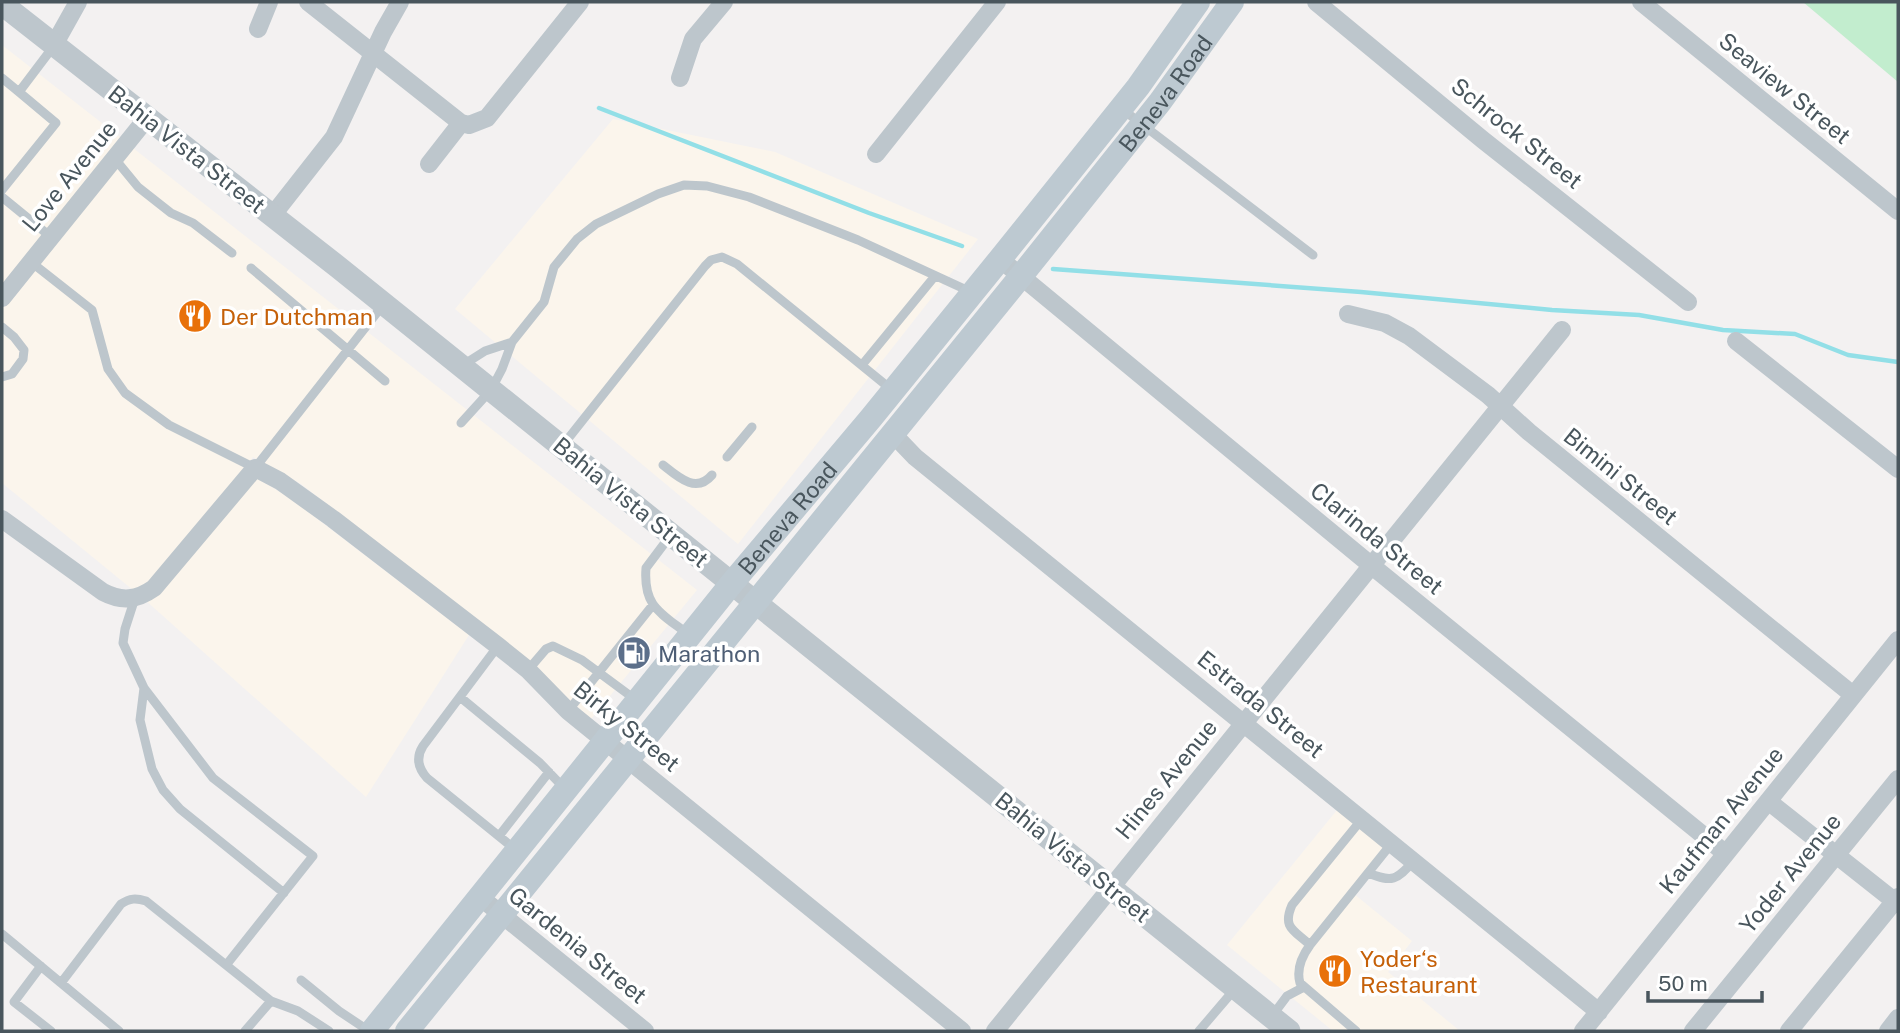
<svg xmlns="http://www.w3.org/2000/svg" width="1900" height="1033" viewBox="0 0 1900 1033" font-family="'Public Sans',sans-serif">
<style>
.commercial{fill:#fbf5ec}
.green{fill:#c2edce}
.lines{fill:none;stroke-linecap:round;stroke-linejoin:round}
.stream{stroke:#92dfe7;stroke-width:4.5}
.service{stroke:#bdc6cc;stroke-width:9}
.minor{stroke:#bdc6cc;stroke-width:18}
.tertiary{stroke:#bdc6cc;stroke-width:23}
.secondary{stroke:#bdc9d1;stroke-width:24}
.labels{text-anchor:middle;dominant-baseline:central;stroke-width:7;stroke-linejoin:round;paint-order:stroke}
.street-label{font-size:23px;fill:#49565d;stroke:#fff}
.food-label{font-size:23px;fill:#c56008;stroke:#fff;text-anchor:start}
.service-label{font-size:23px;fill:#4e5e75;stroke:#fff;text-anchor:start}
</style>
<rect width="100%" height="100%" fill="#f3f1f1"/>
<!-- commercial -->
<path class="commercial" d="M2,45l119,93 -119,147z
M613,119l162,33 203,87 -240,305 -283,-235z
M133,148l564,442 -106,129 -88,-80 -202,-155 -48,-27 -9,14 46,27 179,137 -103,162 -222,-198 -142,-116v-175l13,-12z
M1337,810l49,39 -32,45 58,47 -24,31 72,59h-127l-106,-86z"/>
<!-- green -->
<path class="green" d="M1803,2h95v80z"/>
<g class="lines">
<!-- stream -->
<path class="stream" d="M599,108l270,105 93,33
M1053,269l308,23 191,18 87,5 84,15 72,4 53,21 50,7"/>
<!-- service -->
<path class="service" d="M2,78l17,14
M1122,109l191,146
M115,159l23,28 33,26 22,10 39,30
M2,190l54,-67 -37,-31 34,-45
M2,197l49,40
M31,262l61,48 16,59 17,24 44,32 86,43 128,-163
M251,268l134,113
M2,327l12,10 10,13 -1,9 -11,15 -10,3
M463,365l22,-14 27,-9
M862,365l73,-89
M461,423l30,-33 11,-21 10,-27 32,-40 10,-35 23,-28 19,-15 62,-30 26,-9 23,1 42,11 109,43 113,52
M563,445l142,-179 6,-6 11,-3 15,7 155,126
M727,457l25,-30
M663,465c15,12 33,29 49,10
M670,536l-24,32c-3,39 15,45 43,67
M135,598l-10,31 -2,14 21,45 69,90 100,78 -86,108
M498,646l-75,100c-7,11 -5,22 4,32l89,72
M528,670l18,-21 7,-3 29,14 54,40
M144,688l-4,32 12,49 11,21 17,19 104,84
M460,697l80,66 25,26
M568,711l84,-105
M499,836l50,-64
M1368,873c25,10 28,7 46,-12
M2,934l59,49 60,-79c9,-6 15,-6 25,-3l125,100 27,10 31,20
M1310,945l82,-102
M41,966l-27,36 37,29
M301,980l38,31 30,20
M61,983l58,48
M1272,1016l15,-20 17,-9
M245,1031l26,-30
M1199,1031l35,-41
M1356,1031l-56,-48c-4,-14 2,-27 10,-38 -16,-15 -28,-17 -18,-40l70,-86"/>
<!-- minor -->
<path class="minor" d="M308,2l153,121
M1316,2l167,138 205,162
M1641,2l257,209
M258,29l11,-27
M54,45l24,-43
M680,78l13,-39 31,-37
M876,154l121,-152
M429,164l32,-41 8,2 18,-7 93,-116
M272,216l62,-79 49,-105 17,-30
M1000,259l372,307 353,287
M2,298l145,-180
M1348,314l37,9 24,13 79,59 41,37 324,263
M1736,341l162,128
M893,434l22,23 684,555
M2,519l101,73c19,10 34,8 51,-4l101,-120 25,13 53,38 165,127 30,24 40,41 394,320
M1768,801l130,103
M480,897l165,134
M995,1031l567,-701
M1583,1031l315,-391
M1693,1031l205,-252
M1789,1031l109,-134
M1888,1031l10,-13"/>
<!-- tertiary -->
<path class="tertiary" d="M2,4l336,263 951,764"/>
<!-- secondary -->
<g class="secondary">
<path id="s1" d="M372,1031l360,-448 139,-165 129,-159 138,-172 60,-85"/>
<path id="s2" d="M407,1031l614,-755 139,-174 72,-100"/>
</g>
</g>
<!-- icons -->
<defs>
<g id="restaurant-disc" transform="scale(1.75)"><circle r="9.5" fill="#e8710a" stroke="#fff"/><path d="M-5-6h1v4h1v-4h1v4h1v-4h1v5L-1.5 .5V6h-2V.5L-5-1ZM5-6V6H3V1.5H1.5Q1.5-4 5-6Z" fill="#fff"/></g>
<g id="fuel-disc" transform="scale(1.75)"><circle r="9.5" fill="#5c6f8a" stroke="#fff"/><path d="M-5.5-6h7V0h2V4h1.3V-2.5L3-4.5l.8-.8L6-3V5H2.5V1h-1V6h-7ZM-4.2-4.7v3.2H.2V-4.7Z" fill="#fff"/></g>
</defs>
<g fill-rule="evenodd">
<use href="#restaurant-disc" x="195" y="316"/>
<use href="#fuel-disc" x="634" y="653"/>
<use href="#restaurant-disc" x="1335" y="971"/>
</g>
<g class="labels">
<!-- street labels -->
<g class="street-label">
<text transform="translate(1785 88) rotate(39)">Seaview Street</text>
<text stroke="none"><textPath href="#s2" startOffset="1206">Beneva Road</textPath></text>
<text transform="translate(1517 133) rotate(39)">Schrock Street</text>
<text transform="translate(187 149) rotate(38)">Bahia Vista Street</text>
<text transform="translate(69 176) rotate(-51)">Love Avenue</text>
<text transform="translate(1621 476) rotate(39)">Bimini Street</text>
<text transform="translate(631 502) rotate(39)">Bahia Vista Street</text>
<text stroke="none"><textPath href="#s1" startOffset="660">Beneva Road</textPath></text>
<text transform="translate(1377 538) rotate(39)">Clarinda Street</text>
<text transform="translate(1261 704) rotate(39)">Estrada Street</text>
<text transform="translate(627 726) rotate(39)">Birky Street</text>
<text transform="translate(1166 779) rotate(-51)">Hines Avenue</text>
<text transform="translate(1721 820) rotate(-51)">Kaufman Avenue</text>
<text transform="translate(1073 857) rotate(39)">Bahia Vista Street</text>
<text transform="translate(1790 873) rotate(-51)">Yoder Avenue</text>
<text transform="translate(578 945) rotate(39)">Gardenia Street</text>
</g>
<!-- food labels -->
<g class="food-label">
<text x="220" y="316">Der Dutchman</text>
<text x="1360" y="958">Yoder‘s<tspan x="1360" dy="26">Restaurant</tspan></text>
</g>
<!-- service labels -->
<g class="service-label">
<text x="658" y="653">Marathon</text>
</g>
</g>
<!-- border -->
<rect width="1900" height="1033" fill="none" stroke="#49565d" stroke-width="7"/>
<!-- scale -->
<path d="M1648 991v10h114v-10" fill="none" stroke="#49565d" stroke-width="3.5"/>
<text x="1658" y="991" font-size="21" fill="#49565d" stroke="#ffffff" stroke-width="5" paint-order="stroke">50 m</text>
</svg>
